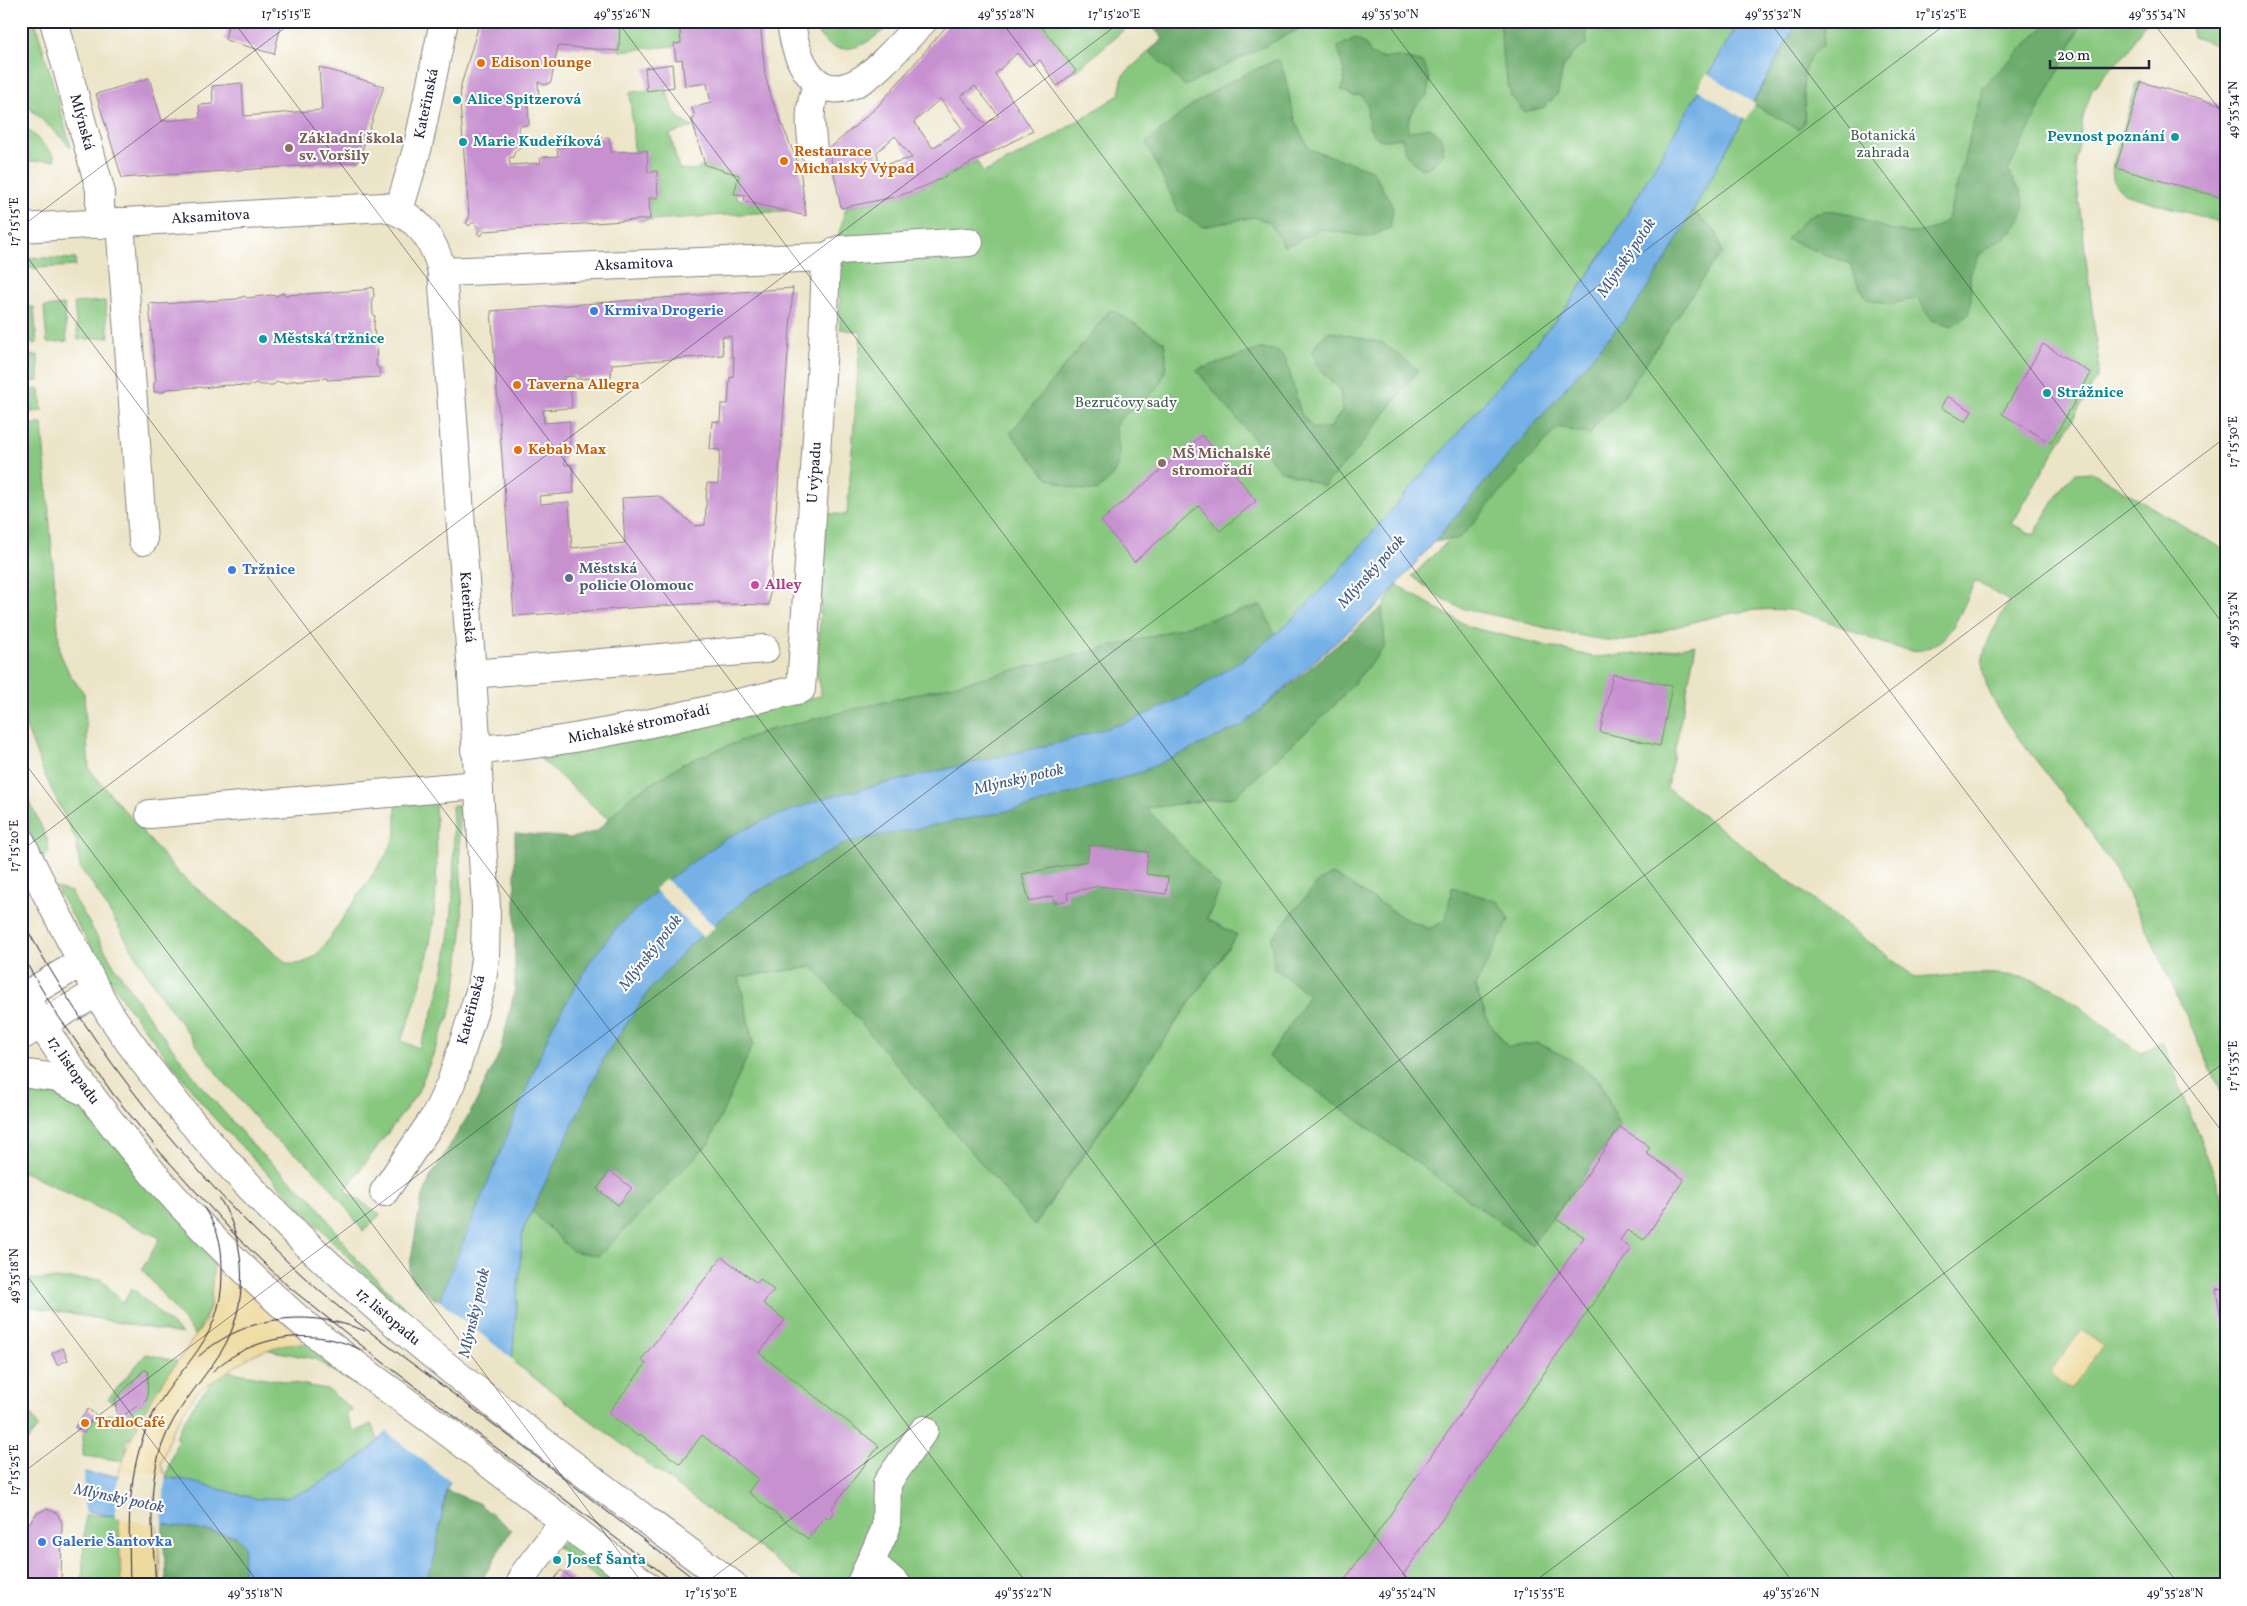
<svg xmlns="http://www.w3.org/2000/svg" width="2247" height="1606" viewBox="0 0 2247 1606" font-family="Vollkorn,serif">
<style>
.green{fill:#87c77e;stroke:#54745c}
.forest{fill:#6dac6d;stroke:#486754}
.sand{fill:#eeda9e;stroke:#887e6c}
.water{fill:#74b1e6;stroke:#4b6a90}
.pier{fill:#ece4c7}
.building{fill:#c791d0;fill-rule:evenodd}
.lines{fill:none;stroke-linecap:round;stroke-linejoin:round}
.minor-casing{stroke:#878381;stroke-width:30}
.minor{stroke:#fff;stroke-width:28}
.tram{stroke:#22223b;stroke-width:1}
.ticks{fill:none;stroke:#22223b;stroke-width:1;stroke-opacity:0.45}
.food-dot{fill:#e8710a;stroke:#fff;stroke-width:2}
.culture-dot{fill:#0f9aa8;stroke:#fff;stroke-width:2}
.education-dot{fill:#8d6e63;stroke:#fff;stroke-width:2}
.shop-dot{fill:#3f7fe0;stroke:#fff;stroke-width:2}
.service-dot{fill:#5c6f8a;stroke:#fff;stroke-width:2}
.hotel-dot{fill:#d1479c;stroke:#fff;stroke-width:2}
.labels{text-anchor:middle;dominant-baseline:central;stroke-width:4;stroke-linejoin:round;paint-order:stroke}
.food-label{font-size:15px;font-weight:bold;fill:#c56008;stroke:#fff;text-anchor:start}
.culture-label{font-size:15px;font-weight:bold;fill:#0d838f;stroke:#fff;text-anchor:start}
.street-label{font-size:15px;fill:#22223b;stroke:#fff}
.park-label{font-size:15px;fill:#455c52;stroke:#fff}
.education-label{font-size:15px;font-weight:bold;fill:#785e54;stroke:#fff;text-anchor:start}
.shop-label{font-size:15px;font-weight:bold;fill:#366cbe;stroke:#fff;text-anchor:start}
.service-label{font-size:15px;font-weight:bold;fill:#4e5e75;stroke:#fff;text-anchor:start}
.hotel-label{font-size:15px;font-weight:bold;fill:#b23c85;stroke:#fff;text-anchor:start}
.water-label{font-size:16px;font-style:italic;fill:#435b7f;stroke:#fff}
.neatline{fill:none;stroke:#22223b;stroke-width:2}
.ticks-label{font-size:12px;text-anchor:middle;fill:#22223b}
</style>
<rect width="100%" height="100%" fill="#fff"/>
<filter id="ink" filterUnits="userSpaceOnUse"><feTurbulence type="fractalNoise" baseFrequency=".02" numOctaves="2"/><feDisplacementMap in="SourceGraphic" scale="10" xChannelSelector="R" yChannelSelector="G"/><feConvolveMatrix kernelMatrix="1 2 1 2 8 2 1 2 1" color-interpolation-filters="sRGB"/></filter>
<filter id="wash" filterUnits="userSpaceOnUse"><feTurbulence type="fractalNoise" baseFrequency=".0096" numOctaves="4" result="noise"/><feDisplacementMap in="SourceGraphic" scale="20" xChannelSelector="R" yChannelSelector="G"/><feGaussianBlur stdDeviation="1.12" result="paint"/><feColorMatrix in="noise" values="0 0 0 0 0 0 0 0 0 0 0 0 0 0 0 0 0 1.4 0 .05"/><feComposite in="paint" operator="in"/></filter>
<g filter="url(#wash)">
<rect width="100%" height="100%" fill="#ece4c7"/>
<!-- green -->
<path class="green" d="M21,21h14l36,126 -50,-47z
M620,21h59l2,22 -7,1v2l-55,5z
M812,21h81c-26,28 -64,45 -81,0z
M1037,21h97l-58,50z
M1183,21h557l-130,222 -44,65 -227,263 -50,52 -41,33 -576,221 -132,-119 175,-41 106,-21 -1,-12 -3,-6 8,-165 22,2 14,-183 -21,-3 -1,-96 7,-25 53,-12 31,-12 47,-23 6,12 58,-29 78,-49 4,-20z
M1798,21h348l-20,33 -22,21 -13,17 -8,25 -8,51 24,198 -2,12 -85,146 22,11 30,-51 12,-11 16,-1 134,79v549c-38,-75 -68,-155 -110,-228 -20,-35 -46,-67 -70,-99 -22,-28 -57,-66 -63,-102 -4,-24 17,-50 26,-70l-34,-20c-12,25 -23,63 -53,69 -29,6 -98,-37 -134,-40 -56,-4 -105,16 -158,30 -23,6 -101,-17 -127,-23 -14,-3 -30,-5 -44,-10 -17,-6 -32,-20 -47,-31l36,-35 218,-282z
M2226,21v27l-33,-11 -3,-16z
M2141,82l-24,86 109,31v25l-102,-30c-10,-9 -13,-15 -11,-29l24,-82z
M666,88c5,19 9,31 27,39l-23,7 9,35 17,1 9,-5 34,10 -5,18 2,1v4l50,13 -148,10v-1l12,-1 -1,-21 9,-1 -1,-26 -9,1 -1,-21h-13l-4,-59z
M21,122l33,33 1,5 -34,2z
M21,257l55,2 -1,7 -54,3z
M105,301l4,36 -31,3 -4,-37z
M64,305l3,36 -20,2 -3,-36z
M34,307l3,36 -16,1v-36z
M38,355l1,26 -18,1v-25z
M40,389l2,22 -21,2v-22z
M42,424l18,229 10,22 14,18 5,76 89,104 110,91c16,1 23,-4 34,-15l66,-97 8,-18v-29l39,-3c5,91 1,154 -34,239l18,7c34,-76 38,-158 33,-240l1,-3 5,1 5,117 -7,66 -6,24 -33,81 -72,96 35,25 -17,16 -33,-45 -23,-23 -35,-26 -54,-62 -61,-85 -64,-105 -13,-17 -4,-27 -33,-70 -22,-57v-289z
M1397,585l72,42 125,30 55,-4 47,-8 -29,143 249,190c49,-3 102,-13 145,15 26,17 48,39 73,56l8,3 20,-11 59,151 5,24v369h-1418l-296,-224 11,-131 9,-19 40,40 181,-207 -14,-67 75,-10 221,258 202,-290 -30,-16 13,-31 -75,-80 89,-11 97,-88 54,-62 -3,-40z
M21,783l26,56 2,13 -7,8 -21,-43z
M55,887l16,5 44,75 34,50 53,70 56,64 57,51 37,52 53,54 -3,5 -190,-197 -88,-114z
M21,1085c38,7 46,10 74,37l120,133 -5,51 -14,30 -54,-67 18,-31 -138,-67 -1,5z
M21,1279h80l22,24 9,-15 50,46 -161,-29z
M286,1344h21l54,38 -4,4 -42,-27 -47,-9z
M146,1354l34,8 -46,76 -7,1 -2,22 -42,-5v-22l11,-16 21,-5 7,3 24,-15 2,-29 -4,-3 -28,28 -2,7 -6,-5z
M227,1371l100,18 26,21 -7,5 9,17 16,-8 8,17 -34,28 -35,20 -25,9 -28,1 -91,-22 12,-39h-3c13,-26 27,-51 52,-67z
M21,1396l17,31 -16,21h-1z
M85,1515l36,1v69h-39z
M565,1541h5l61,44h-25l-49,-38z"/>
<!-- forest -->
<path class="forest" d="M1148,21h156l-7,9 -112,56 -36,-35 14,-12z
M1500,21h86l1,23 -13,9 -11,14 -5,26 -13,14 -21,5 -13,-16 -8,-34z
M1798,21h28l-3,24c-31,23 -15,48 -19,79l-6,5 -45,-25z
M2050,21h33l-75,150 12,19 4,15 -4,15 -8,12 -32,22 -10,18 1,29 -3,14 -16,11 -21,-6 -13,-22 -29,6 -22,-5 -13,-22 -4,-13 -64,-25c8,-7 19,-22 29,-26 41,-15 84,46 133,6l35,-132z
M1355,38l11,7 5,9 10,4 18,-1 25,6 5,16 -1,16c-13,11 -22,19 -19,37l19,-5c25,12 18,37 -7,42 -12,-10 -18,-15 -18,-31 -6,0 -10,1 -16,2 -18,1 -21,-23 -19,-35l-7,-10 -8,1 -12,-6 4,-14 -7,-29z
M1278,59c8,12 11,41 16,57 4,12 10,23 15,33l63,21 21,37 -3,21 -21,9 -50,-8 -24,14 -11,3 -15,-24 -15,-5 -51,10 -24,-15 -33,-69 46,-38 37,-23z
M1693,211l24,22 5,21 -10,11 -90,134 -26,25 -6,11 -32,-8 -98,111 -26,4 198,-232z
M1111,309l53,33c7,31 -3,47 -29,65 -7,6 -16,10 -19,19 -1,5 2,11 2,15 4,26 -3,33 -21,50l-22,-2 -27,-11 -38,-45z
M1329,331l54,12 35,27 -64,84 -30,32 -44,-16 -84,-100 64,-21 17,1 9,9 15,55 12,14h17l12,-17 -2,-21 -22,-22 -5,-16 4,-10z
M1261,605l14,29 -31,90 138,-117 3,40 -54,62 -97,88 -88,11 74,80 -13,31 30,16 -203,290 -221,-258 -74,10 14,67 -44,99 -110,113 -27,-5 -40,-40 -94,91 -24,-21 -5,-10 12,-70 9,-23 44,-72 26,-54 15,-63v-156l56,5 26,-7 34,-35 53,-33 81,-32 376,-92z
M1333,874l71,44 25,11 17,-9 6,-33 47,15 10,18 -34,66 13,35 20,26 30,-4 32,16 30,22 20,46 -88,118 -263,-188 40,-62 -35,-27 -3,-29 48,-58z
M446,1490l32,13 33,27 -32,55h-56l11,-25z
M162,1523l74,13 8,8 -1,41h-76z"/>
<!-- sand -->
<path class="sand" d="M215,1255l92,89h-21l-32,10 -56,37 -15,21 -12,21 -10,32 5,12 -9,45 4,63h-40l-3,-111 14,-37 19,-38 53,-75 6,-18z
M2081,1330l22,16 -32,43 -22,-16z"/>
<!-- water -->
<path class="water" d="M1740,21h58l-132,238 -32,49 -250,292 -141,125 -102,47 -113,35 -181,35 -98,54 -59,49 -40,44 -45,67 -82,174 -11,131 -66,129 -12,70 -11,25h-180l1,-41 -8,-8 -159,-26 -56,-53 72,17 88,5 76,20 28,-1 25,-9 35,-20 28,-22 31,-35 37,-116 111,-269 38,-65 26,-34 56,-51 51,-37 42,-20 63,-23 230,-54 73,-22 57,-26 60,-39 41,-33 50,-52 227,-263 44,-65z"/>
<!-- pier -->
<path class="pier" d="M1707,73l48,31 -9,16 -49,-31z
M666,879l49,48 -12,10 -49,-48z
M437,1299l78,62 -63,122 -67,-52 17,-20z
M21,1455l63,14 1,44 -64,-13z
M119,1471l47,3 -4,31 1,21 -47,-8v-27z"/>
<g id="blocks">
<!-- building -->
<path class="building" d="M229,21h53l-8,33 -46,-13 -3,-2z
M322,21h12v4l-12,-3z
M480,21h140l-1,30 -61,-5 -7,36 -6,3 -7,-3 1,16 -11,1 1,26 -10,1 1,22 -5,3 -2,6 -4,1 1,7 31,-2 -1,-4 3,-2 15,-1 -1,-7 10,-3 2,-6 40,-3 2,15 36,-1 1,21 9,-1 1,27h-9l1,21 -165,12 -4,5 -4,-3 3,-4 -7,-7 -4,4 -3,-3 3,-5 -9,-115 1,-18z
M679,21h81l5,54 7,25 28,68 6,48 -62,-15 1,-6 -11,-1 5,-19 -34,-10 -13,-45 3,-3 -3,-9 19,-5 -4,-20 -22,3 -3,-27 -6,1 -2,-16 7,-1z
M951,21h86l39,50 -19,15 -17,-26 -11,6 -12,-13 -22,21 38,57 -103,53 -31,12 -58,12 -12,-59 49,-43zM975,86l24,30 -15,8 -23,-28zM940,99l22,29 -29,20 -19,-26zM895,136l17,22 -33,8 -2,-14z
M672,64l2,23 -27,4 -2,-23z
M319,67l65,19 -26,76 -236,16 -26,-84 53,-16 13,43 38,-3 -1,-13 14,-1 -1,-18 30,-3 2,33 78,-6z
M2141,82l85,24v93l-110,-31z
M373,287l1,9 -2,2 1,16 2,2 -1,9 1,15 2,2 -1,24 3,2 1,9 -53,3v-2l-36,3 -3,2 -11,-1 -4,3h-13l-4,-2 -6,3 -23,-1 -25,3 -1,-1 -35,2 -2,3h-10v-9l2,-2 -7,-78 11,1 77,-5 7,-3 3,2 24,-3 5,1 7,-3 2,2 21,-1 56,-4z
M793,288l-24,317 -50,-1v-2l-205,14 -23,-305zM731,336l1,21h2l-1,21 -3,-1 -2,27h-7l-1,18 -8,-1 -2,28 10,1 -2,34 -11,-1 -2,42 -10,1 -36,-30 -37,2 3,45 -53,5 -3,-46 -29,2 -1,-8 35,-3 -2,-29 -7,1 -1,-14h6v-30l-26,2 -1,-13 29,-2 -2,-24h-6v-7l10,-1 3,3 34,-2 1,-13 111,-9 -1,-18z
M2043,344l48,29 -40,70 -49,-29z
M1947,396l25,15 -6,11 -25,-15z
M1202,435l28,32 26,34 -36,30 -21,-25 -65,56 -33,-41z
M1613,674l59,12 -12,60 -60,-14z
M1089,845l59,7 -2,22 22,3 -2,17 -68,-8 -31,7 1,7 -14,3 -1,-7 -24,5 -7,-27 65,-13z
M1620,1127l30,20 -4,6 38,26 -40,61 -17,-10 -7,10 11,9 -228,326 15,10h-77l243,-348 -28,-18z
M610,1171l22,17 -14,17 -21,-16z
M722,1257l35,26 3,-4 14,11 -11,13 22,17 -26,33 120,93 -48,63 3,3 -3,3 -2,4 -4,-3 -17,23 -60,-47 10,-13 -56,-44 -22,29 -40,-30 -2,2 -30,-23 38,-49 -5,-4z
M2226,1288v42h-3l-7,-41z
M63,1348l5,12 -11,5 -5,-12z
M145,1369l3,3 -1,28 -25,16 -5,-1 -2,-16z
M88,1409l8,6 -12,18 -9,-6z
M46,1509l11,4 5,10 -1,62h-40v-50l15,-21z
M561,1570l19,15h-30z"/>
</g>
</g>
<g filter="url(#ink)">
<use href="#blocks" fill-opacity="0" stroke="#878381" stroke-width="1"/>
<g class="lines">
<!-- minor casing -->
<g class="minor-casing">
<g id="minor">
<path id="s1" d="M54,21l46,168v35"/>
<path d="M791,21c4,36 22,85 67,61 20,-10 48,-44 65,-61"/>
<path d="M813,149c-3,-24 -5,-43 5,-65"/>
<path id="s2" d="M399,210l19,-64 26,-125"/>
<path d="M120,222l23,319"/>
<path id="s3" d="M21,228l363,-21c33,7 51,34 58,65l30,402 14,233 -1,52 -4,29 -30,95 -15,32 -52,77"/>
<path id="s4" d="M442,272l384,-15 13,-7 130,-8"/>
<path d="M472,674l293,-25"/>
<path id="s5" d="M475,750c110,-7 219,-38 326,-61l22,-345 3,-87"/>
<path d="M150,814l328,-29"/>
<path id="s6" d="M21,842c18,37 37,75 57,112 10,20 20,41 32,60 158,237 399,402 623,571"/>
<path id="s7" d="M21,991c73,123 168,232 275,326 48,42 102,78 153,116 66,50 131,101 197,152"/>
<path d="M21,998l61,-36"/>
<path d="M21,1036l77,-44"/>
<path d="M21,1073l36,5 31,15"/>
<path d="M870,1562l27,23"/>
<path d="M520,1585l5,-12 39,-51"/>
<path d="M860,1585l26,-57 1,-45 37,-53"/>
</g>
</g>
<!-- minor -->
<use href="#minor" class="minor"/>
<!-- tram -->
<path class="tram" d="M21,918c73,136 169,255 283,359 50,46 107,85 160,125 80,60 159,122 238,183
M21,954l33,56 59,84 47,58 77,85 52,50 87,70 302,228
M199,1356c47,-41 109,-48 166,-25
M212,1372c39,-37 103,-47 151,-21
M130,1585c-1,-54 -4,-102 15,-153 23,-63 78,-82 77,-160 0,-29 -3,-40 -18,-64
M156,1585c-3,-48 -10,-94 6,-140 12,-35 39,-62 59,-93 28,-45 27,-109 -1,-153"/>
</g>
</g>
<!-- ticks -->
<path class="ticks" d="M233,21l1179,1564M617,21l1178,1564M1001,21l1178,1564M1385,21l841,1116M1769,21l457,607M2152,21l74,97M21,227l273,-206M21,249l1007,1336M21,758l623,827M21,851l1101,-830M21,1268l239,317M21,1474l1929,-1453M703,1585l1523,-1148M1530,1585l696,-524"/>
<!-- markers -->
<g class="food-dot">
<circle cx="481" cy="63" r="5"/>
<circle cx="784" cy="161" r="5"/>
<circle cx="517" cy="385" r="5"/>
<circle cx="518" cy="450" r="5"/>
<circle cx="85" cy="1423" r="5"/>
</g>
<g class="culture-dot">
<circle cx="457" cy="100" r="5"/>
<circle cx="2175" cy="137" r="5"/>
<circle cx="463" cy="142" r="5"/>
<circle cx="263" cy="339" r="5"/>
<circle cx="2047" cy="393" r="5"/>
<circle cx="557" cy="1560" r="5"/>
</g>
<g class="education-dot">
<circle cx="289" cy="148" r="5"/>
<circle cx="1162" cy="463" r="5"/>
</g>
<g class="shop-dot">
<circle cx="594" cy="311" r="5"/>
<circle cx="232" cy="570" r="5"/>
<circle cx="42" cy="1542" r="5"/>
</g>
<circle class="service-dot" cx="569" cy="578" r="5"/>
<circle class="hotel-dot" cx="755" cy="585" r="5"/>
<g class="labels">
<!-- food labels -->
<g class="food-label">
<text x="491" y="63">Edison lounge</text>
<text x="794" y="152">Restaurace<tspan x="794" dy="17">Michalský Výpad</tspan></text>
<text x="527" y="385">Taverna Allegra</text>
<text x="528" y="450">Kebab Max</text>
<text x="95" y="1423">TrdloCafé</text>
</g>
<!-- culture labels -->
<g class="culture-label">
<text x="467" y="100">Alice Spitzerová</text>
<text x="2165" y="137" text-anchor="end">Pevnost poznání</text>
<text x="473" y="142">Marie Kudeříková</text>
<text x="273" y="339">Městská tržnice</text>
<text x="2057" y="393">Strážnice</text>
<text x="567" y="1560">Josef Šanta</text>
</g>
<!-- street labels -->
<g class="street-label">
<text stroke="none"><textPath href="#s2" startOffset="110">Kateřinská</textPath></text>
<text stroke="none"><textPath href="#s1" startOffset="105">Mlýnská</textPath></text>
<text stroke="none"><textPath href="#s3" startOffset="190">Aksamitova</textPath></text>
<text stroke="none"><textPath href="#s4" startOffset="192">Aksamitova</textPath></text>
<text stroke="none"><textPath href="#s5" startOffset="549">U výpadu</textPath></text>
<text stroke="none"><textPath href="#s3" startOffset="792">Kateřinská</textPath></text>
<text stroke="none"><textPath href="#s5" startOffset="166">Michalské stromořadí</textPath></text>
<text transform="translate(472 1010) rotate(-75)">Kateřinská</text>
<text stroke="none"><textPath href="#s7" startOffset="95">17. listopadu</textPath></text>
<text stroke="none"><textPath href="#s6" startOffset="606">17. listopadu</textPath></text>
</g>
<!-- park labels -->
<g class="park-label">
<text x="1883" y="136">Botanická<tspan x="1883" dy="17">zahrada</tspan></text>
<text x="1126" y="403">Bezručovy sady</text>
</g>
<!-- education labels -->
<g class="education-label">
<text x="299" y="139">Základní škola<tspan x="299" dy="17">sv. Voršily</tspan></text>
<text x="1172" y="454">MŠ Michalské<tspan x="1172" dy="17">stromořadí</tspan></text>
</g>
<!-- shop labels -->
<g class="shop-label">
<text x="604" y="311">Krmiva Drogerie</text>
<text x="242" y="570">Tržnice</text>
<text x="52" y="1542">Galerie Šantovka</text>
</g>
<!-- service labels -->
<g class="service-label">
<text x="579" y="569">Městská<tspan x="579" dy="17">policie Olomouc</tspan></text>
</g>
<!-- hotel labels -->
<g class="hotel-label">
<text x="765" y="585">Alley</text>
</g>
<!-- water labels -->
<g class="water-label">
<text transform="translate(1627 258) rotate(-56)">Mlýnský potok</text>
<text transform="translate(1372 572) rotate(-48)">Mlýnský potok</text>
<text transform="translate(1019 780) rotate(-13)">Mlýnský potok</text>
<text transform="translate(651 953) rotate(-52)">Mlýnský potok</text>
<text transform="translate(475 1313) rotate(-77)">Mlýnský potok</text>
<text transform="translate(119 1499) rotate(12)">Mlýnský potok</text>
</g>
</g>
<!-- margin -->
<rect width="2247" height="1606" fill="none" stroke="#fff" stroke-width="55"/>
<!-- scale -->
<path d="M2050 60v8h99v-8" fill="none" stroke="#22223b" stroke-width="2.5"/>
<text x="2057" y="60" font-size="15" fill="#22223b" stroke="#ffffff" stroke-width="4" paint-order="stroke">20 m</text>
<rect x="28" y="28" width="2192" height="1550" class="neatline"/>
<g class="ticks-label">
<text x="286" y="18">17°15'15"E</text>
<text x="622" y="18">49°35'26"N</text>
<text x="1006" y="18">49°35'28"N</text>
<text x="1114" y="18">17°15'20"E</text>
<text x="1390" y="18">49°35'30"N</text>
<text x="1773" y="18">49°35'32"N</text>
<text x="1941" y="18">17°15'25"E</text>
<text x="2157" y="18">49°35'34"N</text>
<text transform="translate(2233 110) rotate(-90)" y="4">49°35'34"N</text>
<text transform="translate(14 222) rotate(-90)" y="4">17°15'15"E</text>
<text transform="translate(2233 442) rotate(-90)" y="4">17°15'30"E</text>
<text transform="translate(2233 620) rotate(-90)" y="4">49°35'32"N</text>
<text transform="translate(14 846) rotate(-90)" y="4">17°15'20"E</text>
<text transform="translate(2233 1066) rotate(-90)" y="4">17°15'35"E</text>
<text transform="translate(14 1276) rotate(-90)" y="4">49°35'18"N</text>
<text transform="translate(14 1470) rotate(-90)" y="4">17°15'25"E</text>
<text x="255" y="1597">49°35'18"N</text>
<text x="711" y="1597">17°15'30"E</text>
<text x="1023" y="1597">49°35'22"N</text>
<text x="1407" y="1597">49°35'24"N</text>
<text x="1539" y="1597">17°15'35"E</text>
<text x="1791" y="1597">49°35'26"N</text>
<text x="2175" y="1597">49°35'28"N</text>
</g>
</svg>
